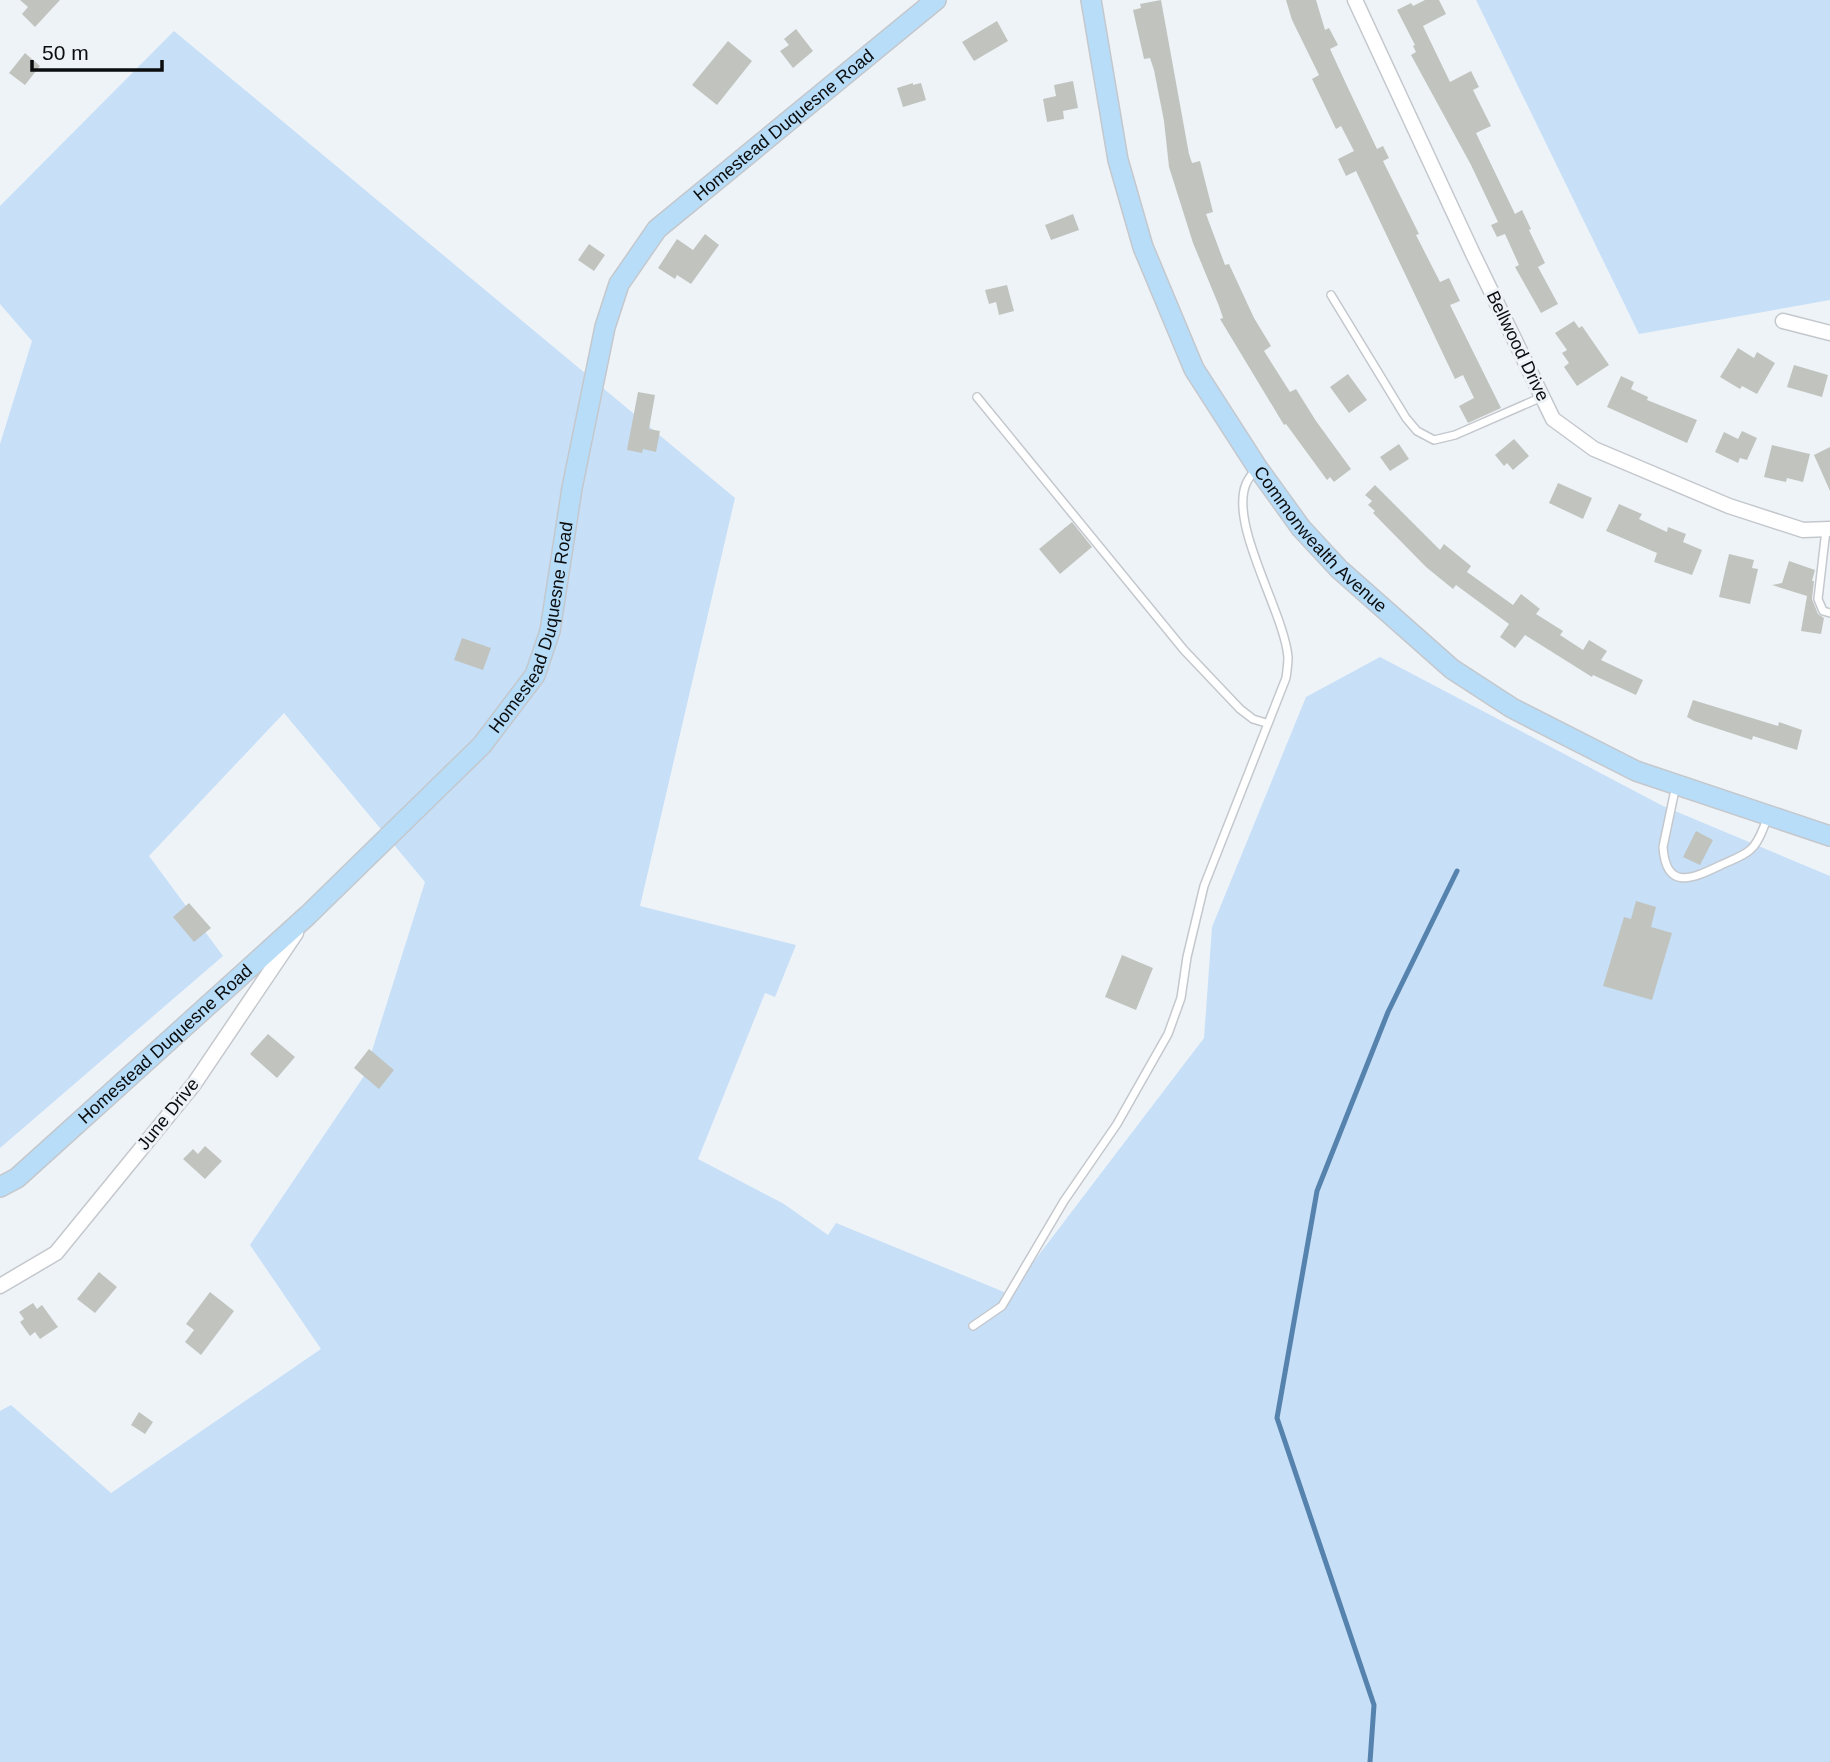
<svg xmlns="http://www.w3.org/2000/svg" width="1830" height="1762" viewBox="0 0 1830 1762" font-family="Helvetica,sans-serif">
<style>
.green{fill:#c7dff7}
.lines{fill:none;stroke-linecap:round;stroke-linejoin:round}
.stream{stroke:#5683ad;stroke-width:5}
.building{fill:#c1c4be}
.lane-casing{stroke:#c4c8cd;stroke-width:10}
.street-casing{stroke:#c4c8cd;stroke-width:17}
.secondary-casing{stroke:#c4c8cd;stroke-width:22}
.lane{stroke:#fff;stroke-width:7}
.street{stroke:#fff;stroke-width:14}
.secondary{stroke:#b8ddf8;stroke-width:19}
.labels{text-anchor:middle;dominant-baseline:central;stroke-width:6;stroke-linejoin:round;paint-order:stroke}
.street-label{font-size:18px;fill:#0a0c0d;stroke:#eef3f8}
</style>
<rect width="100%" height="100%" fill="#eef3f8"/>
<!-- green -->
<path class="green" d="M1476,0h354v300l-191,34z
M174,31l561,467 -95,408 156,39 -21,52 -10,-4 -67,166 86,45 44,31 8,-12 173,71 195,-256 8,-111 94,-230 74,-40 283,149 167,70v886h-1830v-351l11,-6 100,88 210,-144 -71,-104 114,-169 61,-194 -141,-169 -135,143 74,100 -223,192v-704l32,-103 -32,-37v-98z"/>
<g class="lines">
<!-- stream -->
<path class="stream" d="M1370,1762l4,-57 -97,-287 40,-227 71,-179 69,-141"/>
</g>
<!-- building -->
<path class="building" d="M20,0h40l-25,27 -13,-13 6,-7z
M1161,0l28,154 3,9 8,-2 13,51 -7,2 19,51 4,-1 25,54 17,28 -7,5 26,41 6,-3 20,32 35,48 -17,13 -4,-5 -3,3 -41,-56 -2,1 -64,-106 3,-1 -4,-12 -26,-63 -24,-76 -5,-46 -10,-51 -4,-12 -6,1 -11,-49 8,-2 -1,-4z
M1286,0h30l9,30 4,-2 9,17 -8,4 18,39 29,61 6,-3 6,12 -6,3 36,73 -3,1 24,47 9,-4 11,23 -10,4 51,103 -33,15 -9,-17 15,-8 -11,-23 -8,4 -99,-208 -10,5 -8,-17 16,-8 -13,-25 -5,3 -24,-50 7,-4 -27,-55z
M1425,0h14l7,14 -23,12 27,56 21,-11 8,16 -6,3 18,36 -15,7 39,81 7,-4 9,19 -2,1 16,33 -7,4 20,37 -17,9 -26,-46 4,-2 -14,-31 -8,3 -6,-12 7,-3 -27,-57 -60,-110 5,-3 -3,-6 2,-1 -18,-35 14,-7 2,3z
M997,21l11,20 -34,20 -12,-19z
M796,29l17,22 -20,17 -13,-17 9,-6 -5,-6z
M728,41l24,20 -35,44 -25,-20z
M25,53l15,13 -15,19 -16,-12z
M1073,81l5,27 -15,3 1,8 -17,3 -4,-23 13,-3 -2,-11z
M913,83v2l8,-2 5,17 -23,7 -6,-19z
M1073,214l6,16 -28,10 -6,-15z
M705,234l14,11 -28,39 -14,-9 -2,4 -17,-11 19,-29 16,11z
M589,244l16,11 -11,16 -16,-11z
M1007,285l7,26 -15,4 -3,-13 -7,2 -4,-14z
M1574,321l5,7 3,-2 27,39 -32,21 -13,-19 5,-4 -7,-10 5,-3 -12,-17z
M1738,348l16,10 3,-6 18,11 -18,31 -15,-8 -2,3 -20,-12z
M1794,365l34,10 -6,22 -35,-10z
M1348,374l19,26 -18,13 -19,-26z
M1621,376l13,6 -3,7 17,8 -1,3 50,20 -10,23 -80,-36z
M638,392l17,3 -6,34 11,2 -4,21 -13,-3 -1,4 -15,-3z
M1742,431l15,7 -10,22 -7,-2 -2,5 -23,-11 9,-20 14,7z
M1514,439l15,17 -16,14 -6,-7 -3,3 -9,-11z
M1399,444l10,15 -19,12 -10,-14z
M1772,445l38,9 -7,28 -16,-4 -1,4 -22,-5z
M1830,447v44l-16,-36z
M1558,483l34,15 -9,21 -34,-16z
M1375,485l65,65 4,-6 27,22 -4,6 46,33 8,-11 19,15 -4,5 27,17 -3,4 23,15 6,-10 18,11 -6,9 42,20 -7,15 -43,-20 -1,2 -67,-42 -10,13 -15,-11 9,-13 -53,-39 -3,4 -27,-22 -53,-54 2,-2 -7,-6 4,-4 -7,-6z
M1619,504l23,10 -3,5 28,13 1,-5 18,7 -3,8 19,8 -10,25 -38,-13 3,-9 -51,-22z
M1072,522l20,25 -32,27 -21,-25z
M1729,554l25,6 -2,8 6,1 -8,35 -31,-7z
M1789,561l26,9 -3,11h2l-2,18 6,15 6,4 -3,16 -20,-3 6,-35 -35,-11 10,-2z
M462,638l29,10 -8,22 -29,-10z
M1693,700l85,26 1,-4 23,8 -5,20 -44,-14 -1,4 -58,-19 -7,-4z
M1696,831l17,9 -13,25 -17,-8z
M1636,901l20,6 -5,20 21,6 -20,67 -49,-14 21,-69 7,2z
M189,903l22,25 -17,14 -21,-25z
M1122,955l31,13 -17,42 -31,-13z
M268,1034l27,23 -18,21 -27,-24z
M369,1049l25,21 -15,19 -25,-21z
M205,1146l17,15 -17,18 -22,-20 10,-10 5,5z
M99,1272l18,15 -22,26 -18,-14z
M210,1292l24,19 -33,44 -16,-13 9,-12 -8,-6z
M33,1303l4,6 5,-4 16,22 -18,12 -5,-7 -5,4 -10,-14 4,-3 -5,-7z
M139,1412l14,10 -8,12 -14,-9z"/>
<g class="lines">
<!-- lane casing -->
<g class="lane-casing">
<path id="lane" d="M1331,295l75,123 11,13 17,9 21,-5 87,-38
M977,397l207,253 56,59 13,10 13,4
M1826,530l-8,69 5,12 7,2
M1676,785l-13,62c3,44 29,32 58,18 8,-4 21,-8 29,-15 9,-7 13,-22 18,-33
M973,1326l29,-20 62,-105 53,-77 51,-90 13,-36 6,-41 17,-71 82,-208c1,-7 2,-15 2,-21 -4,-45 -59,-132 -42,-173 2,-5 6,-10 9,-14"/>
</g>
<!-- street casing -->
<g class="street-casing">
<path id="street" d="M1355,0l118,254 80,165 41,30 135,57 74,24 27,-1
M1783,321l47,12
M0,1286l56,-33 138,-169 102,-151"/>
</g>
<!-- secondary casing -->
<g class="secondary-casing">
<g id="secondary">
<path id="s1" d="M1091,0l27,160 25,87 51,122 63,98 44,61 38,41 113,100 60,39 124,63 194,65"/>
<path id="s2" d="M0,1187l17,-9 291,-263 174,-170 53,-70 15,-44 22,-143 33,-161 14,-43 38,-55 279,-229"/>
</g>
</g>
<!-- lane -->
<use href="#lane" class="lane"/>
<!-- street -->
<use href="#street" class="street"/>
<!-- secondary -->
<use href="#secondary" class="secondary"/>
</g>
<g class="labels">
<!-- street labels -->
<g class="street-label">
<text stroke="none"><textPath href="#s2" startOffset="1374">Homestead Duquesne Road</textPath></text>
<text transform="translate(1518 346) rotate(64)">Bellwood Drive</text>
<text stroke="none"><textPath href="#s1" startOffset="598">Commonwealth Avenue</textPath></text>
<text stroke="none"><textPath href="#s2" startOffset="786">Homestead Duquesne Road</textPath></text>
<text stroke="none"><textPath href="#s2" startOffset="219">Homestead Duquesne Road</textPath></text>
<text transform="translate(168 1114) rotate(-51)">June Drive</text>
</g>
</g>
<!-- scale -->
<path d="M32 60v10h130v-10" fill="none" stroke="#0a0c0d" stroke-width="3.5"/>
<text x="42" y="60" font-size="21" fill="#0a0c0d" stroke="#eef3f8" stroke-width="5" paint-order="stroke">50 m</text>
</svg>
